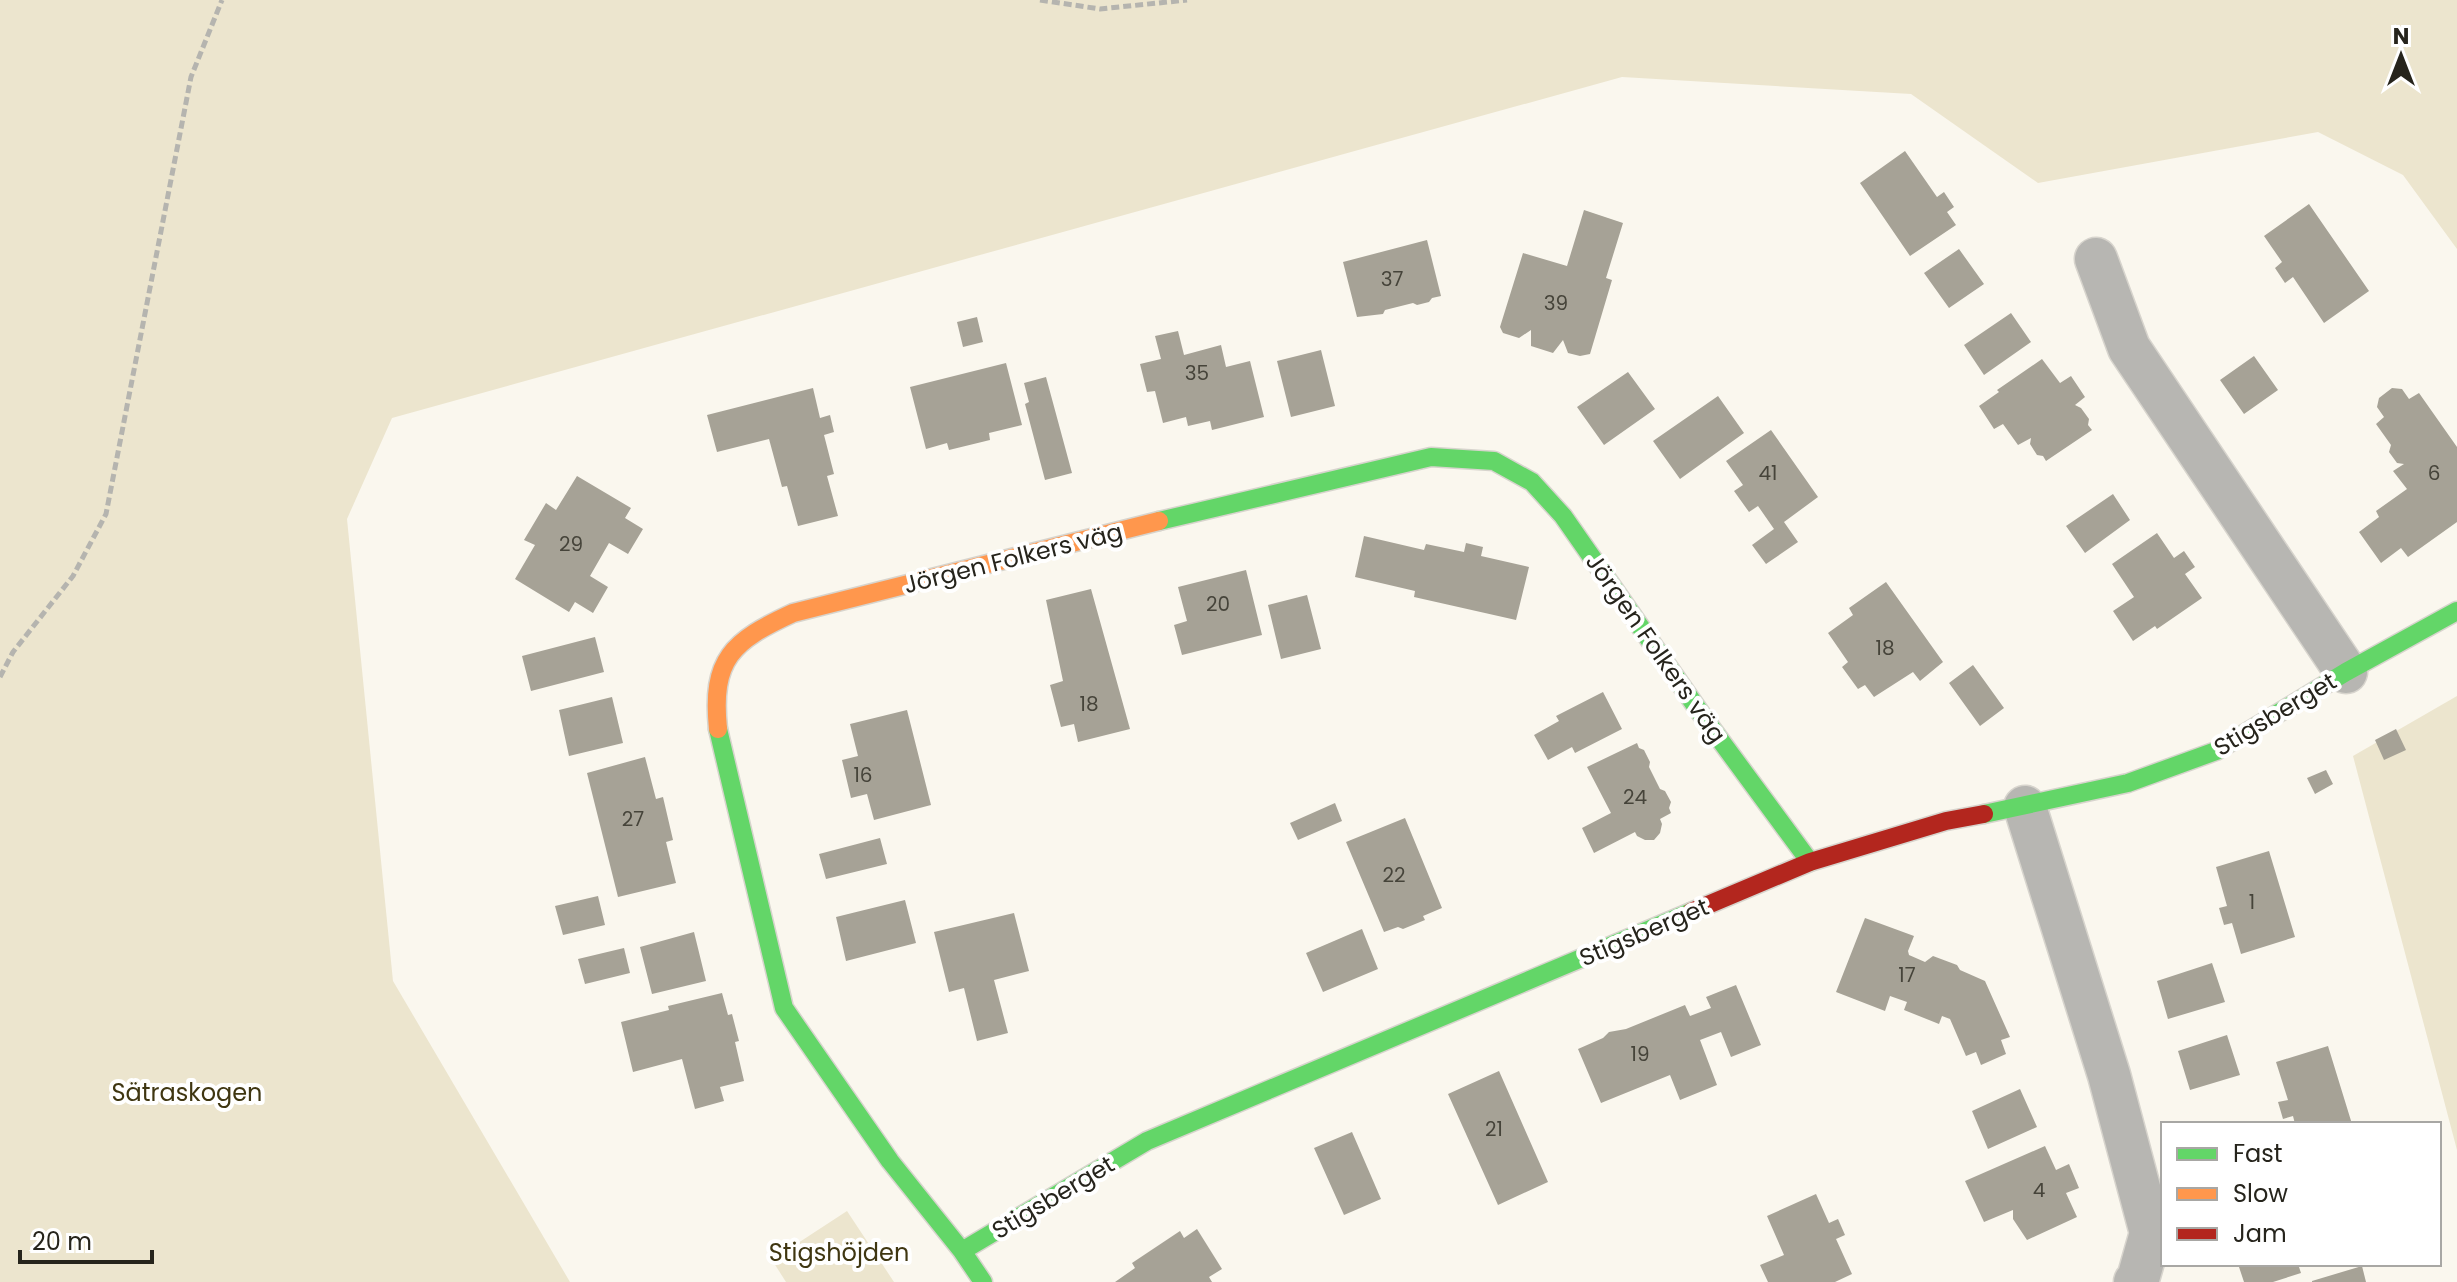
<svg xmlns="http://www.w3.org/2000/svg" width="2457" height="1282" viewBox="0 0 2457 1282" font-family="Poppins,sans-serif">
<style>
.green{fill:#ece5ce}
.building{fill:#a6a296}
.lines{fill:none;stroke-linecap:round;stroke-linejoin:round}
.street-casing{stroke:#d7d4cd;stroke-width:45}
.fast-casing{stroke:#d7d4cd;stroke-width:21}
.slow-casing{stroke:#d7d4cd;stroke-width:21}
.jam-casing{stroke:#d7d4cd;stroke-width:21}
.path{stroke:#b5b4af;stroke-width:5;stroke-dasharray:8 4;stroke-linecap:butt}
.street{stroke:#b7b6b2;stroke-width:42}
.fast{stroke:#63d668;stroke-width:18}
.slow{stroke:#ff974d;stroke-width:18}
.jam{stroke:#b3261e;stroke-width:18}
.labels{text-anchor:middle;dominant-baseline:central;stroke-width:8;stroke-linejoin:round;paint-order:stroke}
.number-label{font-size:20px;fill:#46443a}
.street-label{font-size:24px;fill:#26241c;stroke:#fff}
.park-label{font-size:24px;fill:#3f3611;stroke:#fff}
</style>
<rect width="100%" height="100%" fill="#faf7ee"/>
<!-- green -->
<path class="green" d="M0,0h2457v249l-54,-74 -85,-43 -280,51 -127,-89 -289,-17 -1230,341 -45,101 46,462 177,301h-570z
M2457,696v454l-104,-394z
M847,1211l47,71h-108l-14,-22z"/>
<!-- building -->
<path class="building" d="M1905,151l32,46 7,-5 10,15 -7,5 9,13 -46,31 -50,-73z
M2309,204l60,87 -45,32 -31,-46 -8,6 -10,-15 7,-6 -18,-26z
M1584,210l39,13 -17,55 6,2 -22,74 -10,2 -12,-3 -5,-13 -10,13 -22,-7v-16l-12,8 -16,-5 -3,-6 23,-74 44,13z
M1427,240l14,56 -9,2 -3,4 -12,3 -4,-2 -28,7 -2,4 -26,3 -14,-55z
M1959,249l25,35 -35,24 -25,-35z
M2011,313l20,29 -47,33 -20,-30z
M977,317l6,25 -20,5 -6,-25z
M1178,331l6,24 37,-10 5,22 24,-6 14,56 -52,13 -2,-9 -22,5 -2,-9 -23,6 -8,-32 -8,1 -7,-28 21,-5 -6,-23z
M1321,350l14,56 -44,11 -14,-56z
M2254,356l24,34 -34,24 -24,-34z
M2042,359l18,24 11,-7 14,21 -10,8 6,3 8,11 -1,6 4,5 -46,31 -3,-5 -6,-1 -7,-11 1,-6 -13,7 -15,-21 -9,5 -15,-23 20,-14 -2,-2z
M1006,363l16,62 -33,8 1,7 -41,10 -2,-7 -21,6 -16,-62z
M1628,372l27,37 -51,36 -27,-38z
M1046,377l26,96 -27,7 -20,-76 4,-2 -5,-19z
M813,388l7,30 10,-3 4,17 -10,3 10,39 -7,2 11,40 -40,10 -11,-40 -5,1 -13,-48 -52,13 -10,-37z
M2392,388l10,1 7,10 10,-6 38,54v75l-49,35 -7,-9 -20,15 -22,-31 20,-15 -3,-6 31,-22 -14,-18 11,-7 -7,-1 -8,-11 2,-7 -15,-21 8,-7 -7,-10 2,-9z
M1718,396l26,37 -64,46 -27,-38z
M1771,430l47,67 -34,25 14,20 -32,22 -14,-19 22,-16 -16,-23 -9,6 -15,-21 9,-6 -17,-24z
M577,476l54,32 -6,10 18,11 -15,25 -19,-11 -19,33 18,11 -15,26 -18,-11 -6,10 -54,-33 20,-34 -11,-5 22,-37 10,7z
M2113,494l17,26 -45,33 -19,-27z
M2157,533l17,25 10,-7 11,16 -10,7 17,24 -45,31 -2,-3 -22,15 -20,-30 21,-14 -22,-33z
M1364,536l60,14 2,-6 38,8 2,-9 17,4 -2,9 48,11 -13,53 -102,-23 1,-6 -60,-14z
M1246,570l16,65 -80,20 -8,-30 13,-4 -9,-34z
M1886,582l57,80 -23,19 -7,-9 -39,25 -9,-12 -7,4 -16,-22 6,-5 -20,-29 25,-18 -4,-7z
M1091,589l39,140 -52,13 -4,-18 -13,3 -11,-42 13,-4 -17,-81z
M1307,595l14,54 -40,10 -13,-54z
M595,637l9,35 -73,19 -9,-35z
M1973,665l31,43 -24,18 -31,-43z
M1603,692l19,37 -47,24 -3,-6 -24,13 -14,-25 25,-14 -3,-5z
M612,697l11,46 -54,13 -10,-46z
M907,710l24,95 -57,15 -7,-26 -16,4 -9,-38 16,-4 -8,-32z
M2396,729l10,21 -22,10 -9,-20z
M1637,743l2,5 5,2 6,12 -1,5 11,22 5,2 6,11 -2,6 2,5 -11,6 2,5 -2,9 -6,7h-9l-8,-4 -2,-4 -41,21 -12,-25 29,-15 -24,-46z
M645,757l11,42 7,-2 10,43 -7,2 10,41 -58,14 -31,-124z
M2326,770l7,14 -18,10 -8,-16z
M1335,803l7,18 -44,19 -8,-17z
M1405,818l37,90 -19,8 2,4 -22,9 -5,-2 -14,5 -38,-90z
M880,838l7,26 -61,15 -7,-25z
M2269,851l26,86 -54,17 -9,-31 -8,2 -5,-17 8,-2 -11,-39z
M598,896l7,29 -42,10 -8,-29z
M905,900l11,43 -70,18 -10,-44z
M1014,913l15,58 -35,9 14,53 -31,8 -13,-53 -15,4 -15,-60z
M1865,918l49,18 -6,15 1,4 16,7 8,-6 24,9 3,5 25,11 25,56 -9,3 5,14 -25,11 -5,-13 -10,4 -16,-37 -8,-3 -3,8 -35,-14 3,-8 -17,-6 -5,15 -49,-19z
M1362,929l16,40 -55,23 -17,-39z
M694,932l12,49 -54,13 -12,-47z
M624,948l6,25 -45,11 -7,-25z
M2212,963l13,39 -57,17 -11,-38z
M1736,985l25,60 -30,12 -10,-25 -21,8 17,45 -37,15 -10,-25 -69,28 -23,-54 25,-11 6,-6 17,-3 59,-24 5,11 21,-8 -5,-11z
M722,993l6,22 4,-1 7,27 -4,1 9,39 -24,6 4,14 -29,8 -13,-50 -49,13 -12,-50 48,-12 -1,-4z
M2227,1035l13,40 -50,15 -12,-39z
M2328,1046l24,78h-57l-2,-8 -10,3 -5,-17 10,-2 -12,-38z
M1499,1071l49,111 -50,23 -50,-111z
M2020,1089l17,38 -49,22 -16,-38z
M1352,1132l29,67 -37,16 -30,-67z
M2045,1146l11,24 13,-6 10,24 -13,5 11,24 -50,23 -14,-21v-9l-29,12 -19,-41z
M1816,1194l13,29 9,-4 7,16 -9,4 16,35 -17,8h-67l-8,-17 24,-10 -17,-39z
M1197,1229l25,40 -13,8 3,5h-97l20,-14 -3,-5 48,-32 4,7z
M2238,1264h60l3,9 -28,9h-29z
M2362,1266l4,16h-54v-1z"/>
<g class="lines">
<!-- street casing -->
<g class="street-casing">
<path id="street" d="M2096,259l33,89 217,324
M2025,807l84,268 42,158 -13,46 -3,3"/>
</g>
<!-- fast casing -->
<g class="fast-casing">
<path id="fast" d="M1159,521l272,-64 63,4 38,21 31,34 141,202 106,144
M718,729l66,279 106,153 72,90 21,31
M1984,814l144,-31 88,-32 130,-79 111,-61
M962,1251l185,-110 544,-229"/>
</g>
<!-- slow casing -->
<g class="slow-casing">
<path id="slow" d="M718,729c-7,-70 14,-88 75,-116l366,-92"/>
</g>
<!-- jam casing -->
<g class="jam-casing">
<path id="jam" d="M1691,912l119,-50 136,-41 38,-7"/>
</g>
<!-- path -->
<path class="path" d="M1040,0l60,9 87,-9
M0,677l13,-25 60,-76 33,-62 85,-437 31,-77"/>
<!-- street -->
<use href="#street" class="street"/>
<!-- fast -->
<use href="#fast" class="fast"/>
<!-- slow -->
<use href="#slow" class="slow"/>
<!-- jam -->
<use href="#jam" class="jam"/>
</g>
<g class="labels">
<!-- number labels -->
<g class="number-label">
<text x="1392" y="279">37</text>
<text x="1556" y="303">39</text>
<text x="1197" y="373">35</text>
<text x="1768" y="473">41</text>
<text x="2434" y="473">6</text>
<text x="571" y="544">29</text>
<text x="1218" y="604">20</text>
<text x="1885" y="648">18</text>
<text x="1089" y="704">18</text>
<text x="863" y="775">16</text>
<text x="1635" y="797">24</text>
<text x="633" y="819">27</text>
<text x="1394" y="875">22</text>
<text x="2252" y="902">1</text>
<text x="1907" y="975">17</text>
<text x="1640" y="1054">19</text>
<text x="1494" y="1129">21</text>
<text x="2039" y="1190">4</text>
</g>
<!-- street labels -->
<g class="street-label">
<text transform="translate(1013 558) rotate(-14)">Jörgen Folkers väg</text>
<text transform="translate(1656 648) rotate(55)">Jörgen Folkers väg</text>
<text transform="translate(2275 714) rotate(-31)">Stigsberget</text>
<text transform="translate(1644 932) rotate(-23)">Stigsberget</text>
<text transform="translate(1053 1197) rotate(-31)">Stigsberget</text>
</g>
<!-- park labels -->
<g class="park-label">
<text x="187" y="1092">Sätraskogen</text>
<text x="839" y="1252">Stigshöjden</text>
</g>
</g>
<!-- legend -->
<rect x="2161" y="1122" width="280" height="144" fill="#ffffff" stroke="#a8a7a4" stroke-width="2"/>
<rect x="2177" y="1148" width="40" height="12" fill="#63d668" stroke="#a8a7a4" stroke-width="2"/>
<text x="2233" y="1162" font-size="24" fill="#26241c">Fast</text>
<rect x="2177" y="1188" width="40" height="12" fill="#ff974d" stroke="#a8a7a4" stroke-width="2"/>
<text x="2233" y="1202" font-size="24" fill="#26241c">Slow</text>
<rect x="2177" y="1228" width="40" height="12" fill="#b3261e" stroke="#a8a7a4" stroke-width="2"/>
<text x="2233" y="1242" font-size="24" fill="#26241c">Jam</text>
<!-- north arrow -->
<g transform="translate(2401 56)" stroke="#ffffff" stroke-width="6" paint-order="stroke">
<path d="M0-6L14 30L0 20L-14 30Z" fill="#26241c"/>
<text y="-12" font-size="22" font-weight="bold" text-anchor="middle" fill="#26241c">N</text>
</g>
<!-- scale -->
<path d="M20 1250v12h132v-12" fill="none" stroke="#26241c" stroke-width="4"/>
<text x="32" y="1250" font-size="24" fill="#26241c" stroke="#ffffff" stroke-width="6" paint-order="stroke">20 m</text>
</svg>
